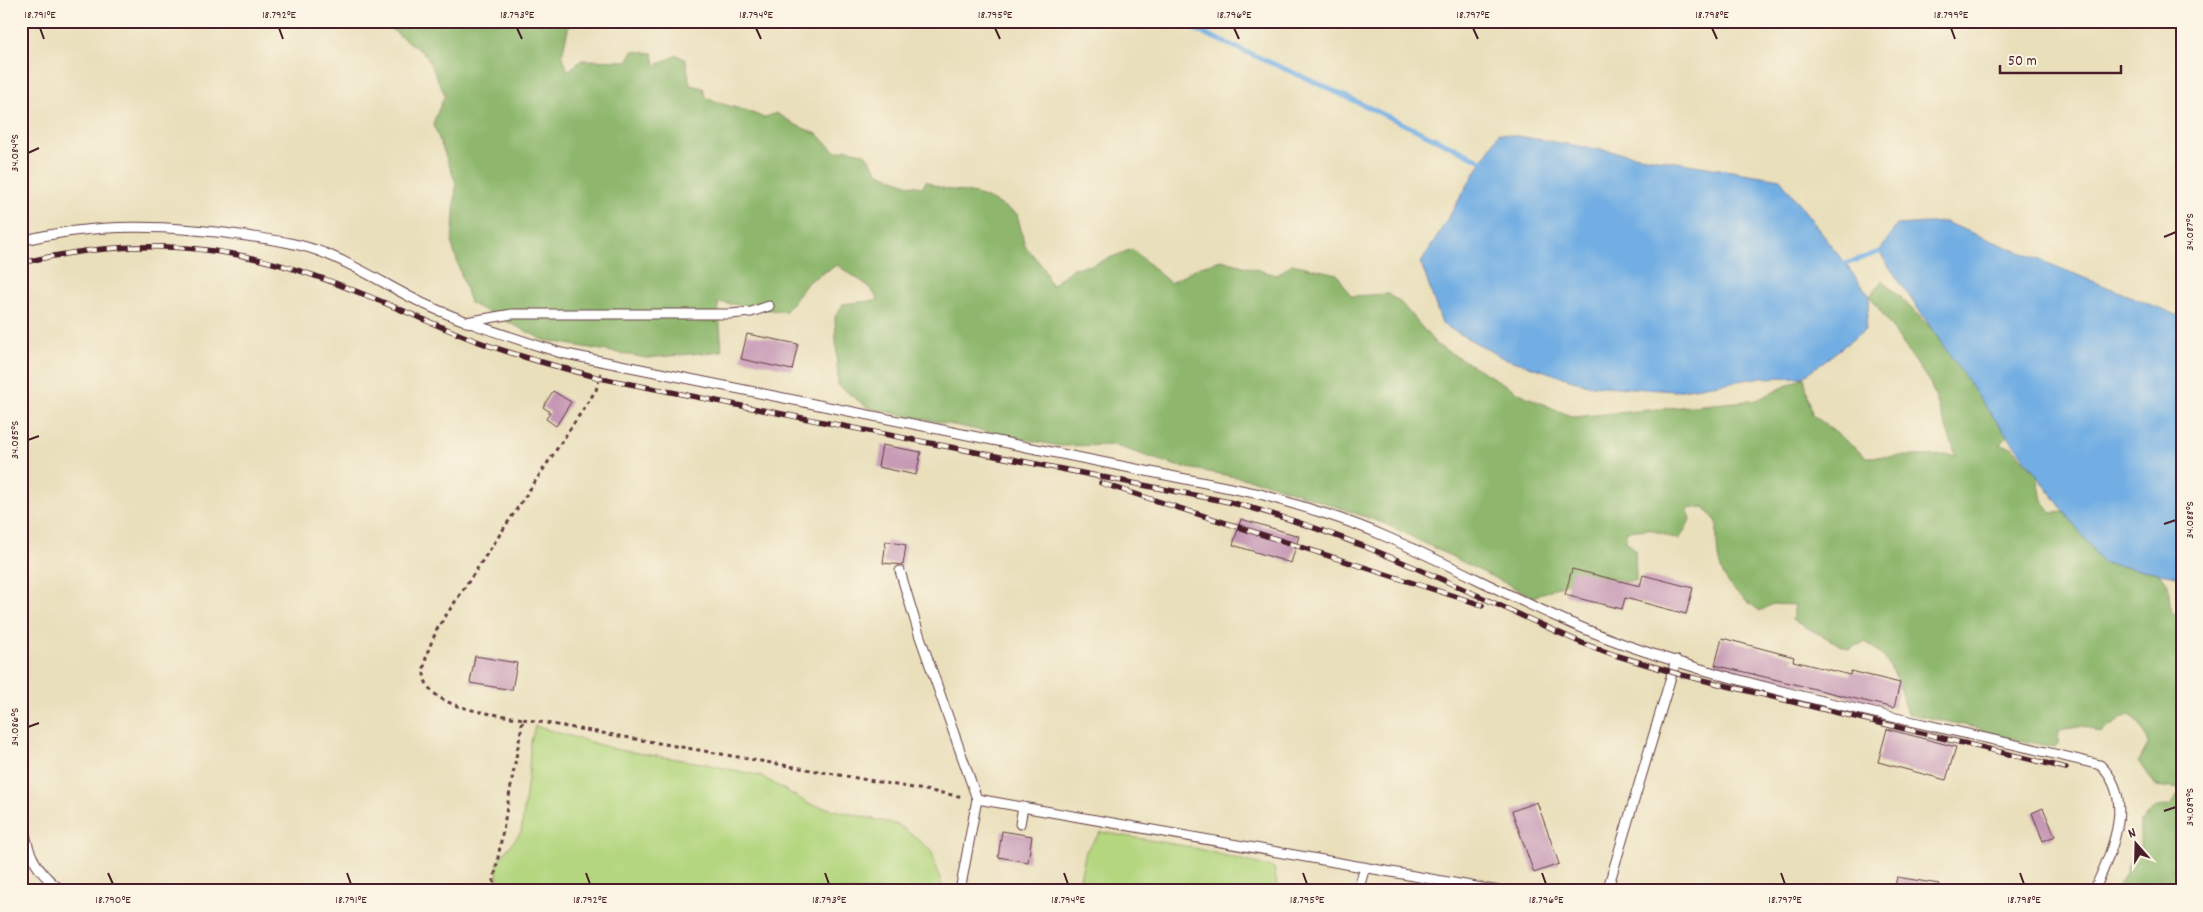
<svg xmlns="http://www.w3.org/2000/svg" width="2203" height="912" viewBox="0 0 2203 912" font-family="Dekko,sans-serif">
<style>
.green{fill:#b3d67e;stroke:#7e7a54}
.forest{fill:#8eb76d;stroke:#6c6b4c}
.water{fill:#72aee3;stroke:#5e6687}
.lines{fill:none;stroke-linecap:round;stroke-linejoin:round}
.stream{stroke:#72aee3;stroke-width:5}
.building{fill:#c597b4}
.service-casing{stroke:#623c41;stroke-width:11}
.path{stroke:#623c41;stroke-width:3;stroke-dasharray:4 4;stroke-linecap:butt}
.service{stroke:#fff;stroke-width:9}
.rail-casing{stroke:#4a1f2b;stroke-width:5.5}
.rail{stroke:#fcf5e5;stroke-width:4;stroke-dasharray:11;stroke-linecap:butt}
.ticks{fill:none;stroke:#4a1f2b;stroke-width:2}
.neatline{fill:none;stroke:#4a1f2b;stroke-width:2}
.ticks-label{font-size:12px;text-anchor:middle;fill:#4a1f2b}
</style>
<rect width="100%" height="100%" fill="#fcf5e5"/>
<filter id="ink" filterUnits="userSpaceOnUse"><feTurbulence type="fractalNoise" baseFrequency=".02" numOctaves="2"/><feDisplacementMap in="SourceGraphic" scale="10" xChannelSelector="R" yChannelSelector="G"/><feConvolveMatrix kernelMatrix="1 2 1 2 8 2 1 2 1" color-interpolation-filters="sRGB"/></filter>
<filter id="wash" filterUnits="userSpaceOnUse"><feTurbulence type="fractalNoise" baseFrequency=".0096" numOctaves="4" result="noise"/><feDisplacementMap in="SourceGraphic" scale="20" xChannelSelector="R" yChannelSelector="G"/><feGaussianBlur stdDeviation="1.12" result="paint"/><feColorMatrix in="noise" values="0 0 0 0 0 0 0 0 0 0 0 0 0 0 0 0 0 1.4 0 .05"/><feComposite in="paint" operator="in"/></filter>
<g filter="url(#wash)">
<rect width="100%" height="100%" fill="#e9dfbb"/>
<!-- green -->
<path class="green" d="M535,726l83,24 84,13 59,13 48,28 90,21 32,25 13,41h-448l2,-30 23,-29 8,-62 1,-25z
M1101,832l90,15 83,21 4,23h-201l9,-40z"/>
<!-- forest -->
<path class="forest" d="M380,21h190l-8,34 6,16 14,-11 45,1 6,-10 20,2 2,13 22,-11 9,5 4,25 13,3 3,10c20,8 39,11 58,20l12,-5 22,13 19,8 19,18 11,-3 18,5 14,19 30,12 14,2 3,-6c18,12 40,8 58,16 12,4 22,12 33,17l8,32 18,21 8,19 22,-18 19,-3 40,-16 38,34 28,-16 23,-7 56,15 15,-11 45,10 14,22 38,-2 11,8 37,43 88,51 48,21 184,-17 47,-23 8,37 54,43 90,-2 -26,-72 -60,-87 13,-16 103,103 21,52 -7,9 12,3 25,28 5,25 9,13 14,-1 38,51 57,10 8,11 3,29 11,1v175l-26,-3 -17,-25 10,-18 -10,-20 -10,-9 -29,19 -16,-7 -25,4 -1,14 -4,3 -66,-13 -10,-6 -72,-15c-3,-27 -16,-57 -41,-71l-17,7 -56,-29 3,-15 -22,-1 -13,7c-40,-29 -44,-40 -43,-89l-13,-15 -17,2 4,9 -12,22 -30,-11 -23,2v10l9,8 1,32 -69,2 -34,14 -147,-73 -118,-41 -91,-17 -64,-21 -54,1 -191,-38 -30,-23 -3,-68 8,-13 36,-4 -12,-15 -30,-20 -28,16 -24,31 -67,-10 4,49 -75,7 -103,-18 -74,-37 -18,-58 4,-62 -23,-60 12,-28 -19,-40z
M2182,789v102h-67l10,-16 5,-15 10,-12v-26l17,-15 13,-2z"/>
<!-- water -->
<path class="water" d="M1499,133l281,46 90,117 -5,34 -62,47 -47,1 -81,13 -87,-6 -87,-28 -59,-33 -21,-61z
M1945,222l237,95v255l-5,4 -74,-13 -121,-161 -103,-150 18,-27z"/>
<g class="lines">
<!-- stream -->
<path class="stream" d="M1176,21l143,63 163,77
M1845,264l34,-12"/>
</g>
<g id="blocks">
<!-- building -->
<path class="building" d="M747,334l51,10 -6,26 -51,-11z
M553,391l18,11 -15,24 -10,-7 4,-7 -7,-5z
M882,445l39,7 -5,23 -38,-8z
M1241,519l58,17 -8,27 -58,-18z
M886,541l20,4 -3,20 -20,-2z
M1572,569l68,17 3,-11 50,13 -7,26 -61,-16 -3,11 -57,-14z
M1722,638l72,19 -1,4 57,14 1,-4 49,12 -6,25 -179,-43z
M475,656l42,7 -5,27 -42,-7z
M1887,729l69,18 -10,33 -68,-18z
M1537,802l22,62 -25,9 -22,-62z
M2043,808l12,28 -12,5 -11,-28z
M1002,831l30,5 -4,26 -30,-5z
M1897,877l42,7 -1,7h-44z"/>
</g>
</g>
<g filter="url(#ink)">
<use href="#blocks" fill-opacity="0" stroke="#623c41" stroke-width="1"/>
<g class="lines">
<!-- service casing -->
<g class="service-casing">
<path id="service" d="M21,241c75,-19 150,-16 226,-5 26,4 53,7 77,17 34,13 65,34 98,50 45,21 92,35 139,50l699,141c41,12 83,24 122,41 82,35 160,80 244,110 154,54 316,80 474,120 37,35 11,87 -6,126
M466,322l46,-8h219l20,-2 18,-6
M900,571l19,63 58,165 -17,92
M977,799l522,92
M21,807c4,37 9,62 42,84
M1020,824l3,-17
M1358,891l7,-24
M1607,891l69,-231"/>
</g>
<!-- path -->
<path class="path" d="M523,719l441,78
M492,891l31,-172c-29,-6 -102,-9 -99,-50 1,-14 8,-27 13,-40l159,-239 5,-17"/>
<!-- service -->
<use href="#service" class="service"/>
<!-- rail casing -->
<g class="rail-casing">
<path id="rail" d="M21,263c63,-15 127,-21 192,-12 89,11 171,53 253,86 43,17 89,29 134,41l629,124c124,31 236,89 353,141l33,12 67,20 384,93
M1101,483l381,122"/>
</g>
<!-- rail -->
<use href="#rail" class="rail"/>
</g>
</g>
<!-- ticks -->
<path class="ticks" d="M40,28l4,11M279,28l4,11M517,28l5,11M756,28l5,11M995,28l5,11M1234,28l5,11M1473,28l5,11M1712,28l5,11M1951,28l4,11M28,153l11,-5M2164,237l12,-5M28,440l11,-4M2164,524l12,-4M28,727l11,-4M2164,811l12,-4M108,873l5,11M347,873l4,11M586,873l4,11M825,873l4,11M1064,873l4,11M1303,873l4,11M1542,873l4,11M1781,873l4,11M2020,873l4,11"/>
<!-- margin -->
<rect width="2203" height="912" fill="none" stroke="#fcf5e5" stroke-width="55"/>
<!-- north arrow -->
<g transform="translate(2136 844) rotate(340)" stroke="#fcf5e5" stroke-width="4" paint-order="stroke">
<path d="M0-4L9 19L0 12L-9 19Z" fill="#4a1f2b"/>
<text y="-8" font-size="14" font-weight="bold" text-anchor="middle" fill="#4a1f2b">N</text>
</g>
<!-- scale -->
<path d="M2000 65v8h121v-8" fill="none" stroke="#4a1f2b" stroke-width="2.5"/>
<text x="2008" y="65" font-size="15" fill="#4a1f2b" stroke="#fcf5e5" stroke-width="4" paint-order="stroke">50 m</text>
<rect x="28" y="28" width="2148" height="856" class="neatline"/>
<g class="ticks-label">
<text x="40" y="18">18.791°E</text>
<text x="279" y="18">18.792°E</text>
<text x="517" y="18">18.793°E</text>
<text x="756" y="18">18.794°E</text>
<text x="995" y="18">18.795°E</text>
<text x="1234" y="18">18.796°E</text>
<text x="1473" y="18">18.797°E</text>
<text x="1712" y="18">18.798°E</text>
<text x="1951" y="18">18.799°E</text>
<text transform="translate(14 153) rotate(-90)" y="4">34.084°S</text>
<text transform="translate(2189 232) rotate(-90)" y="4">34.087°S</text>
<text transform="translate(14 440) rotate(-90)" y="4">34.085°S</text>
<text transform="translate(2189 520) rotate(-90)" y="4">34.088°S</text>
<text transform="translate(14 727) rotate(-90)" y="4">34.086°S</text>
<text transform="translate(2189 807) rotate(-90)" y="4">34.089°S</text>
<text x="113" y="903">18.790°E</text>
<text x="351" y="903">18.791°E</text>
<text x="590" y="903">18.792°E</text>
<text x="829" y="903">18.793°E</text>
<text x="1068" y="903">18.794°E</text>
<text x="1307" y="903">18.795°E</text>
<text x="1546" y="903">18.796°E</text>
<text x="1785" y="903">18.797°E</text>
<text x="2024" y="903">18.798°E</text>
</g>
</svg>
